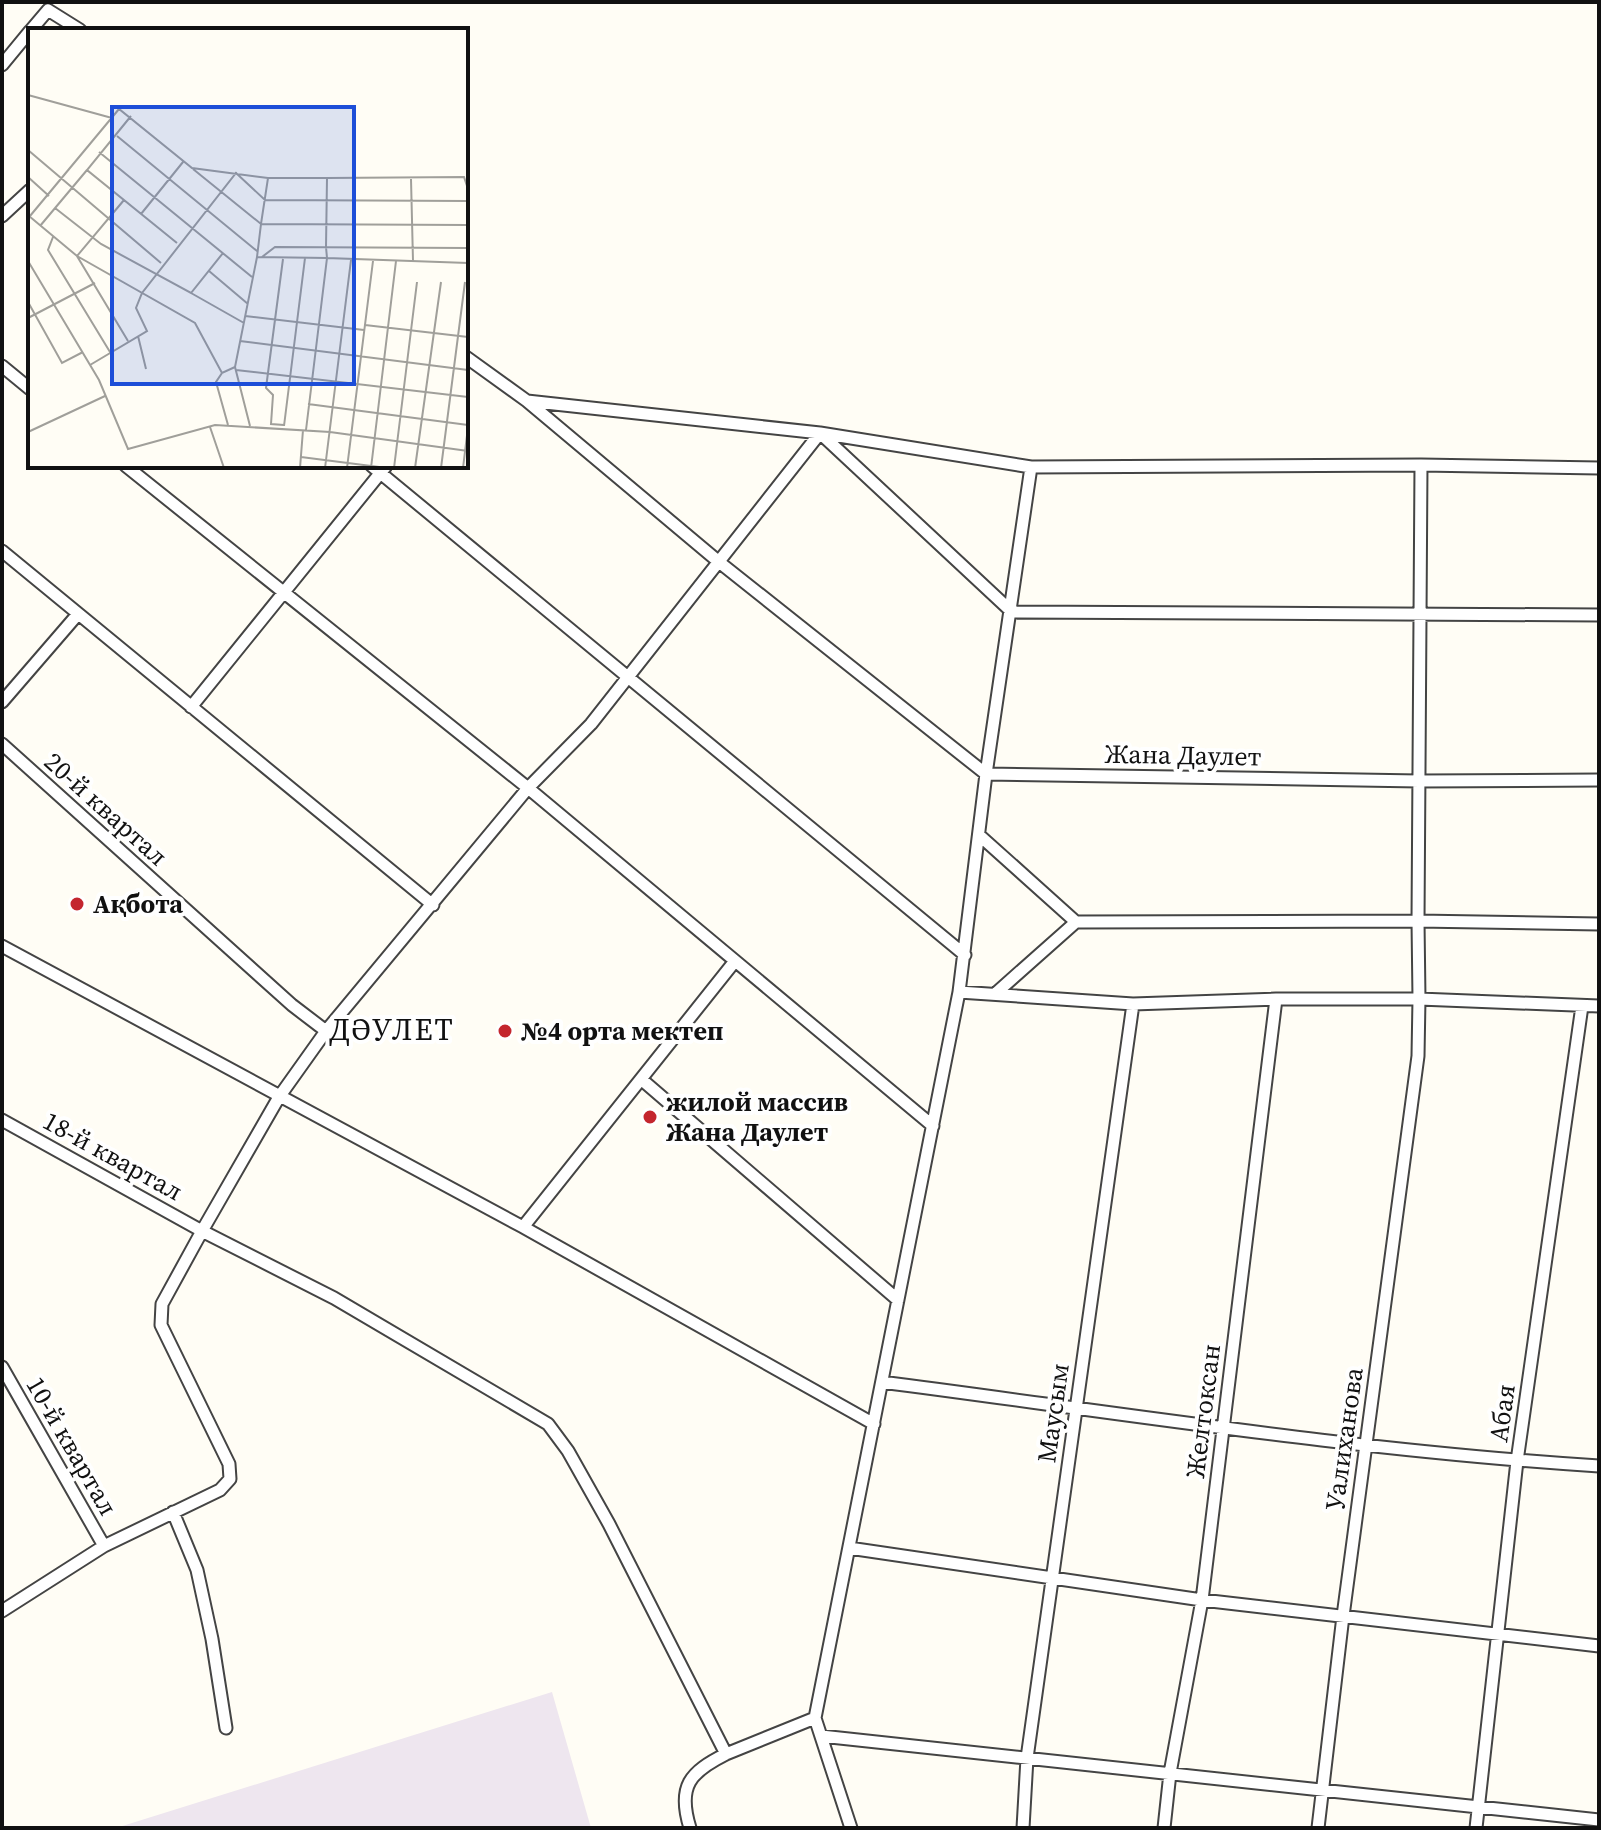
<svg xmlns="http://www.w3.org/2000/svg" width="1601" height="1830" viewBox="0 0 1601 1830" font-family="'Source Serif 4',serif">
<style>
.industrial{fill:#eee6ef}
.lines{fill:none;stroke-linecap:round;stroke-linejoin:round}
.minor-casing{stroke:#444;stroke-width:15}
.minor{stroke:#fff;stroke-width:11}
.poi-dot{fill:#c4262e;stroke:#fff;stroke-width:3}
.labels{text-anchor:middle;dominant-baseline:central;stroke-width:8;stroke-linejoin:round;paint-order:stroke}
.street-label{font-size:26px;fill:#111;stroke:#fff}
.poi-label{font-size:26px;font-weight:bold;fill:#111;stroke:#fff;text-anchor:start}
.quarter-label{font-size:30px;letter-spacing:2px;fill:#111;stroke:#fff}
.inset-road{fill:none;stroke:#a09f9a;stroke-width:2}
.view{fill:#1d4ed8;fill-opacity:0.15;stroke:#1d4ed8;stroke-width:4}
.inset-edge{fill:none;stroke:#111;stroke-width:4}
</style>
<rect width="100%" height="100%" fill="#fffdf5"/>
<!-- industrial -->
<path class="industrial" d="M552,1692l39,136h-475z"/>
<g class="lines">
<!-- minor casing -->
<g class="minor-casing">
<path id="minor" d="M31,30l17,-20 32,20
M2,65l28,-34
M2,216l28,-26
M466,357l61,44 293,32 211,34
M2,366l28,23
M527,401l192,161 267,212 45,-307 390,-2
M126,466l402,322 405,338
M372,466l593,489
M1599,468l-178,-3 -3,456 1,78 180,7
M2,551l431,354
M2,702l76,-88
M191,707l195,-241
M2,744l290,261 34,26
M979,835l97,87
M2,946l521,281 212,-266
M959,992l27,-218 433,7 180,-1
M996,993l80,-71 342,-1 181,3
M641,1079l257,221
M2,1120l200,111 132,67 214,126 20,27 41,73 117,230 89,-36
M523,1227l351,197
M2,1367l102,179
M882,1382c238,31 477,69 717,84
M173,1512l24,58 15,69 14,89
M849,1548l353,52 397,46
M2,1611l102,-65 116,-56 10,-11 -1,-15 -68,-139 1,-21 40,-73 77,-134 47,-66 202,-243 63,-64 229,-291 192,179 587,3
M821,1736l778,84
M690,1828c-13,-42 0,-56 36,-74
M851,1828l-36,-110 144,-726 174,12 143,-5h143l-1,57 -75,560 -25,212
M1023,1828l4,-70 106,-754
M1164,1828l6,-55 32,-173 74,-601
M1476,1828l41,-367 65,-455"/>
</g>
<!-- minor -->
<use href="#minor" class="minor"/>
</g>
<!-- markers -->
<g class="poi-dot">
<circle cx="77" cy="904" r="8"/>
<circle cx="505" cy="1031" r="8"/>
<circle cx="650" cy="1117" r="8"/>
</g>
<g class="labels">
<!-- street labels -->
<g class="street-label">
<text transform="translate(1183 755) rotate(1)">Жана Даулет</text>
<text transform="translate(106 809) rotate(42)">20-й квартал</text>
<text transform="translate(113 1156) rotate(29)">18-й квартал</text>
<text transform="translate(1203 1411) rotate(-83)">Желтоксан</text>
<text transform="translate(1053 1413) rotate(-82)">Маусым</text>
<text transform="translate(1502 1413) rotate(-82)">Абая</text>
<text transform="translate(1344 1439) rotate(-82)">Уалиханова</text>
<text transform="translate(72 1446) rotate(60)">10-й квартал</text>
</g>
<!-- poi labels -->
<g class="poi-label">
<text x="93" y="904">Ақбота</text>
<text x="521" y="1031">№4 орта мектеп</text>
<text x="666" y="1102">жилой массив<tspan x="666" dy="30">Жана Даулет</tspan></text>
</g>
<!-- quarter labels -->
<g class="quarter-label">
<text x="392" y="1029">ДӘУЛЕТ</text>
</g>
</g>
<!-- overview -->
<g transform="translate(28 28)">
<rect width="440" height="440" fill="#fffdf5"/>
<path class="inset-road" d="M0,67l84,23M103,88l-44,54 90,73M89,108l140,115M0,122l133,113M71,124l153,125M165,141l68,55 7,-46h59M0,149l21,19M383,151l2,82M440,161l-4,-12 -137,1 -1,69 1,11 141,5M96,172l-47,56 51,85M27,180l46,36 90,49 32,-40M113,186l42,-52M1,188l48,40 118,67 27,50 13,-6M2,188l89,-107 73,59 76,10M12,198l47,-56M25,209l-5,13 62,102M229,229l4,-33 207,1M234,229l13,-10 193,1M255,231l-17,129 7,7 -2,29 13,1M0,233l71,119 29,69 87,-24 115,7 138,19M181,243l39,33M163,265l53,30M0,274l34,61 21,-11M217,288l119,14M0,290l67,-35M337,297l103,12M110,308l8,33M212,313l228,29M62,337l57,-34 -11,-23 6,-15 94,-120 29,27 203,1M208,342l232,27M194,345l-6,9 12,43M280,376l160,21M222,398l-15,-59 22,-110 70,1 -21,172M256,398l21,-168M182,399l14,41M0,404l77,-36M273,429l86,11M272,440l3,-38M297,440l26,-208M319,440l26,-207M343,440l25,-207M366,440l23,-186M387,440l26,-186M413,440l24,-186M435,440l5,-41"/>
<path class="view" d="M84,79h242v277h-242z"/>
<rect width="440" height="440" class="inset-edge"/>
</g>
<!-- border -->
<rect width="1601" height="1830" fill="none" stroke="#111111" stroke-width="8"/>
</svg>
